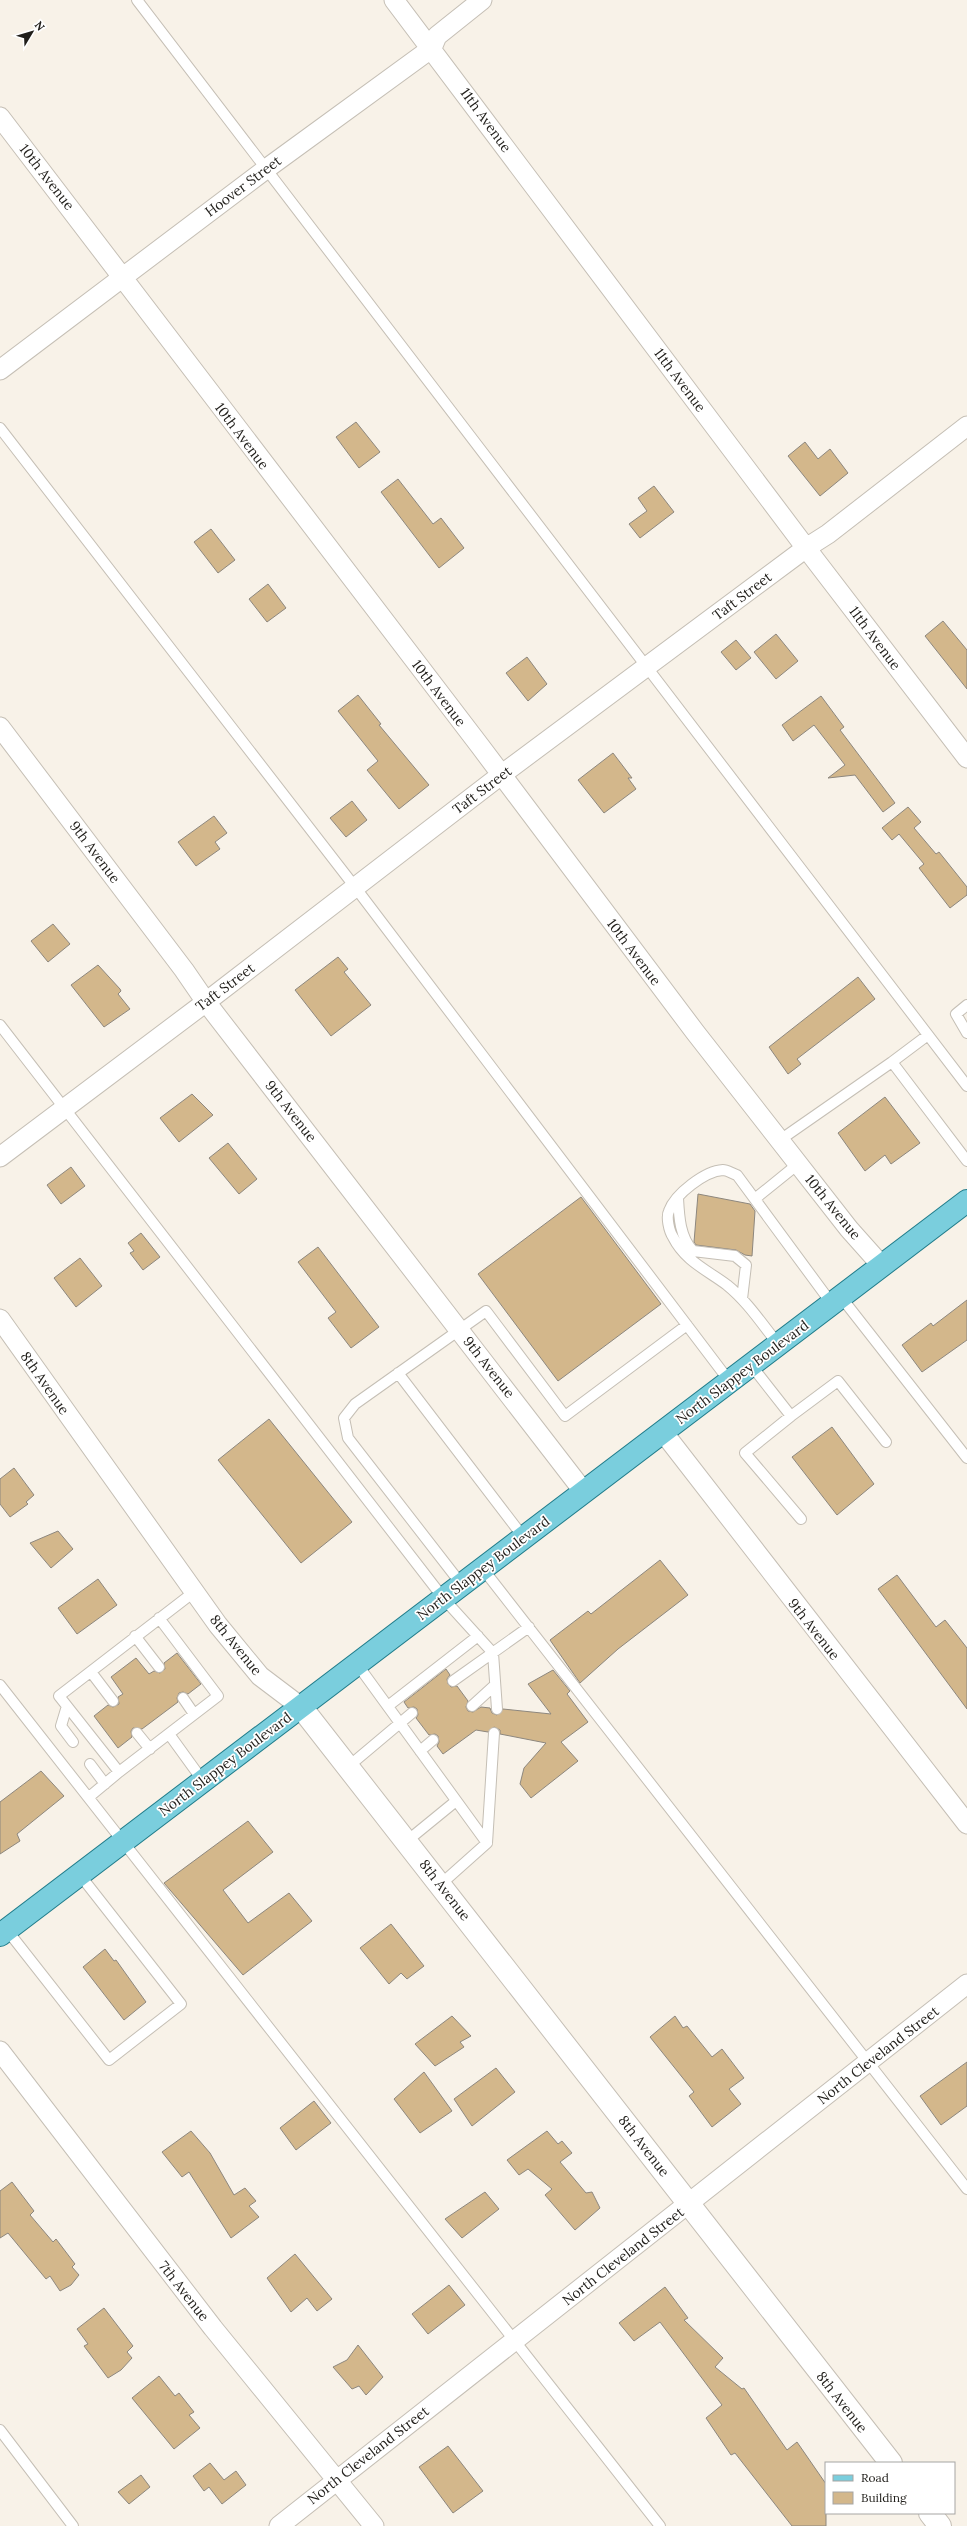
<svg xmlns="http://www.w3.org/2000/svg" width="967" height="2526" viewBox="0 0 967 2526" font-family="Lora,serif">
<style>
.building{fill:#d3b78b;stroke:#8d877e}
.lines{fill:none;stroke-linecap:round;stroke-linejoin:round}
.service-casing{stroke:#c5bfb5;stroke-width:12}
.minor-casing{stroke:#c5bfb5;stroke-width:21}
.tertiary-casing{stroke:#c5bfb5;stroke-width:24}
.primary-casing{stroke:#217c8a;stroke-width:24}
.service{stroke:#fff;stroke-width:10}
.minor{stroke:#fff;stroke-width:19}
.tertiary{stroke:#fff;stroke-width:22}
.primary{stroke:#7acedd;stroke-width:22}
.labels{text-anchor:middle;dominant-baseline:central;stroke-width:3.5;stroke-linejoin:round;paint-order:stroke}
.street-label{font-size:14px;fill:#201e1a;stroke:#fff}
</style>
<rect width="100%" height="100%" fill="#f8f2e8"/>
<!-- building -->
<path class="building" d="M356,422l24,30 -21,16 -23,-31z
M805,442l13,17 12,-10 18,24 -28,23 -32,-40z
M398,479l35,45 8,-6 23,30 -25,20 -58,-76z
M654,486l20,26 -34,26 -11,-14 18,-13 -9,-13z
M211,529l24,31 -17,13 -24,-31z
M268,584l18,24 -19,14 -18,-23z
M943,621l24,29v39l-42,-53z
M776,634l22,27 -22,18 -22,-27z
M736,640l15,18 -15,12 -15,-18z
M527,657l20,27 -19,17 -22,-28z
M358,695l23,29 -2,1 50,60 -30,24 -32,-39 11,-9 -40,-50z
M821,696l23,31 -4,3 55,73 -12,9 -28,-37 -27,3 17,-13 -31,-40 -21,16 -11,-16z
M613,753l19,25h-4l8,11 -32,24 -26,-33z
M352,801l15,19 -21,17 -16,-19z
M908,807l13,15 -7,6 22,26 3,-2 28,35v8l-17,13 -31,-40 5,-4 -25,-30 -7,6 -10,-12z
M214,816l13,17 -12,9 5,7 -24,17 -18,-24z
M53,924l17,20 -22,18 -17,-21z
M338,957l10,12 -4,3 27,33 -40,31 -36,-46z
M98,965l22,24 1,2 -3,3 12,15 -26,18 -33,-42z
M858,977l17,22 -78,60 4,5 -13,10 -19,-27z
M192,1094l21,21 -34,27 -19,-24z
M885,1097l35,46 -29,21 -6,-9 -20,16 -27,-38z
M228,1143l29,36 -18,15 -30,-36z
M71,1167l14,19 -24,18 -14,-19z
M698,1194l52,10 5,7 -3,45 -7,-1 -9,-5 -40,-5 -2,-3z
M581,1197l80,107 -103,77 -80,-107z
M141,1233l19,24 -17,13 -13,-17 4,-2 -6,-8z
M318,1247l61,80 -28,21 -23,-30 8,-6 -38,-50z
M80,1258l22,28 -26,21 -22,-29z
M967,1300v40l-45,32 -20,-27 29,-22 2,3z
M269,1419l83,103 -51,41 -83,-103z
M832,1427l42,57 -37,31 -45,-58z
M14,1468l20,27 -8,7 2,2 -18,13 -10,-13v-25z
M58,1531l15,18 -22,19 -21,-25z
M660,1560l28,35 -70,54 -38,34 -30,-43 38,-29 3,3z
M897,1575l39,52 9,-7 22,28v61l-89,-120z
M98,1579l19,26 -40,29 -19,-26z
M177,1653l24,31 -13,10 -5,-2 -4,1 -2,5 1,4 -36,27 -9,-1 -2,3 1,6 -14,11 -24,-32 14,-11 5,2 6,-3 -1,-7 5,-3 -12,-17 25,-19 13,16 5,-3 6,2 5,-4 -1,-6z
M446,1669l4,6 -3,4 1,5 3,3 6,-1 11,15 -2,6 2,4 5,1 8,-5 9,1 2,5 5,2 6,-6 48,5 -23,-30 25,-14 17,21 -3,3 21,28 -27,20 17,19 -47,37 -11,-14 4,-16 22,-25 -46,-9v-4l-6,-3 -6,5 -12,-2 -33,24 -6,-8 2,-4 -1,-6 -3,-2 -6,1 -13,-17 2,-3 -1,-6 -3,-2 -6,1 -4,-6z
M41,1771l23,25 -47,38 3,7 -20,13v-52z
M248,1821l25,31 -50,38 25,33 41,-30 23,28 -69,54 -79,-92z
M391,1924l33,42 -17,13 -6,-6 -12,11 -29,-36z
M105,1949l9,12 2,-1 30,42 -22,18 -41,-53z
M452,2016l19,20 -11,6 4,5 -29,19 -20,-22z
M675,2016l8,12 4,-2 25,31 10,-8 22,29 -15,11 12,15 -29,23 -23,-31 5,-4 -44,-55z
M967,2062v44l-26,19 -21,-29z
M496,2068l19,24 -43,34 -18,-27z
M424,2072l28,39 -32,22 -26,-34z
M314,2101l17,22 -35,27 -16,-22z
M191,2131l19,22 24,42 11,-7 11,13 -7,5 10,11 -28,21 -42,-66 -7,5 -20,-25z
M547,2131l11,13 4,-3 10,12 -12,9 26,31 6,-1 8,16 -25,22 -30,-35 7,-6 -24,-20 -9,6 -12,-15z
M12,2182l22,29 -4,4 23,27 3,-3 19,25 -3,3 7,8 -8,10 -11,6 -10,-15 -4,3 -38,-46 -8,5v-47z
M485,2192l14,17 -37,29 -17,-19z
M295,2254l37,45 -15,12 -10,-13 -16,14 -24,-34z
M449,2285l16,20 -37,29 -16,-20z
M665,2287l23,31 -4,2 39,38 -8,9 27,22 2,-1 43,62 10,-8 29,42v42h-34l-57,-73 -4,2 -25,-37 16,-13 -62,-83 -26,19 -15,-18z
M104,2308l29,38 -6,6 5,6 -11,12 -13,8 -24,-32 4,-2 -11,-15z
M358,2345l25,32 -17,18 -7,-9 -7,3 -19,-22 14,-7z
M159,2376l16,20 4,-3 15,19 -5,3 11,13 -26,21 -42,-51z
M448,2446l35,45 -30,22 -34,-46z
M210,2463l14,17 12,-9 10,14 -24,19 -13,-17 -5,4 -11,-15z
M141,2475l9,12 -21,17 -11,-12z"/>
<g class="lines">
<!-- service casing -->
<g class="service-casing">
<path id="service" d="M137,0l830,1086
M0,428l355,459 375,495
M967,1005l-11,9 11,19
M0,1025l444,574 49,54 4,56
M892,1062l36,-27
M780,1140l112,-78 75,99
M678,1198c1,19 2,39 15,53l42,5 11,9 -4,34
M756,1198l42,-34
M841,1297l126,161
M778,1344c-16,-20 -31,-43 -51,-59 -20,-15 -42,-24 -54,-48 -4,-6 -7,-20 -4,-26 6,-17 36,-40 54,-41 4,0 10,4 14,5l95,129
M751,1365l40,51 47,-35 48,61
M398,1373l126,165
M791,1416l-46,37 56,66
M483,1569l484,620
M462,1585l-114,-147 -4,-20 11,-14 131,-93 79,105 122,-91
M159,1618l59,78 -99,76 -60,-76 135,-104
M135,1636l24,31
M357,1664l130,179 -46,41
M91,1672l22,29
M453,1681l76,-54
M0,1685l660,841
M183,1698l11,16
M67,1706l-6,20 12,16
M388,1706l90,-70
M472,1706l23,-21
M137,1733l13,16
M169,1734l34,47
M420,1751l13,-11
M90,1764l15,20
M349,1766l63,-53
M89,1797l30,-25
M407,1841l49,-40
M487,1843l7,-110
M7,1930l102,130 72,-56 -101,-129
M0,2430l73,96"/>
</g>
<!-- minor casing -->
<g class="minor-casing">
<path id="minor" d="M394,0l412,548 161,210
M0,117l480,629 215,286 154,197 33,37
M0,370l266,-201 166,-121 5,-12 45,-36
M0,727l184,243 22,32 378,490
M0,1157l206,-155 295,-227 305,-227 22,-14 139,-108
M0,1319l218,306 42,51 41,31
M663,1432l304,392
M0,2051l213,277 161,198
M279,2526l688,-542"/>
</g>
<!-- tertiary casing -->
<g class="tertiary-casing">
<path id="tertiary" d="M301,1707l590,756
M930,2513l10,13"/>
</g>
<!-- primary casing -->
<g class="primary-casing">
<path id="primary" d="M0,1935l967,-734"/>
</g>
<!-- service -->
<use href="#service" class="service"/>
<!-- minor -->
<use href="#minor" class="minor"/>
<!-- tertiary -->
<use href="#tertiary" class="tertiary"/>
<!-- primary -->
<use href="#primary" class="primary"/>
</g>
<g class="labels">
<!-- street labels -->
<g class="street-label">
<text transform="translate(486 120) rotate(54)">11th Avenue</text>
<text transform="translate(47 177) rotate(52)">10th Avenue</text>
<text transform="translate(243 186) rotate(-37)">Hoover Street</text>
<text transform="translate(680 380) rotate(53)">11th Avenue</text>
<text transform="translate(242 436) rotate(53)">10th Avenue</text>
<text transform="translate(742 596) rotate(-37)">Taft Street</text>
<text transform="translate(875 638) rotate(53)">11th Avenue</text>
<text transform="translate(439 693) rotate(53)">10th Avenue</text>
<text transform="translate(482 790) rotate(-37)">Taft Street</text>
<text transform="translate(95 852) rotate(53)">9th Avenue</text>
<text transform="translate(634 952) rotate(53)">10th Avenue</text>
<text transform="translate(225 987) rotate(-37)">Taft Street</text>
<text transform="translate(291 1111) rotate(52)">9th Avenue</text>
<text transform="translate(833 1207) rotate(51)">10th Avenue</text>
<text transform="translate(489 1367) rotate(52)">9th Avenue</text>
<text transform="translate(742 1372) rotate(-37)">North Slappey Boulevard</text>
<text transform="translate(45 1383) rotate(55)">8th Avenue</text>
<text transform="translate(483 1568) rotate(-37)">North Slappey Boulevard</text>
<text transform="translate(814 1629) rotate(52)">9th Avenue</text>
<text transform="translate(236 1645) rotate(51)">8th Avenue</text>
<text transform="translate(225 1764) rotate(-37)">North Slappey Boulevard</text>
<text transform="translate(445 1890) rotate(52)">8th Avenue</text>
<text transform="translate(878 2055) rotate(-38)">North Cleveland Street</text>
<text transform="translate(644 2146) rotate(52)">8th Avenue</text>
<text transform="translate(623 2256) rotate(-38)">North Cleveland Street</text>
<text transform="translate(184 2291) rotate(52)">7th Avenue</text>
<text transform="translate(842 2402) rotate(52)">8th Avenue</text>
<text transform="translate(368 2455) rotate(-38)">North Cleveland Street</text>
</g>
</g>
<!-- legend -->
<rect x="825" y="2462" width="130" height="52" fill="#ffffff" stroke="#a6a5a3"/>
<rect x="833" y="2475" width="20" height="6" fill="#7acedd" stroke="#a6a5a3"/>
<text x="861" y="2482" font-size="12" fill="#201e1a">Road</text>
<rect x="833" y="2492" width="20" height="12" fill="#d3b78b" stroke="#a6a5a3"/>
<text x="861" y="2502" font-size="12" fill="#201e1a">Building</text>
<!-- north arrow -->
<g transform="translate(32 32) rotate(52)" stroke="#ffffff" stroke-width="3" paint-order="stroke">
<path d="M0-3L7 15L0 10L-7 15Z" fill="#201e1a"/>
<text y="-6" font-size="11" font-weight="bold" text-anchor="middle" fill="#201e1a">N</text>
</g>
</svg>
